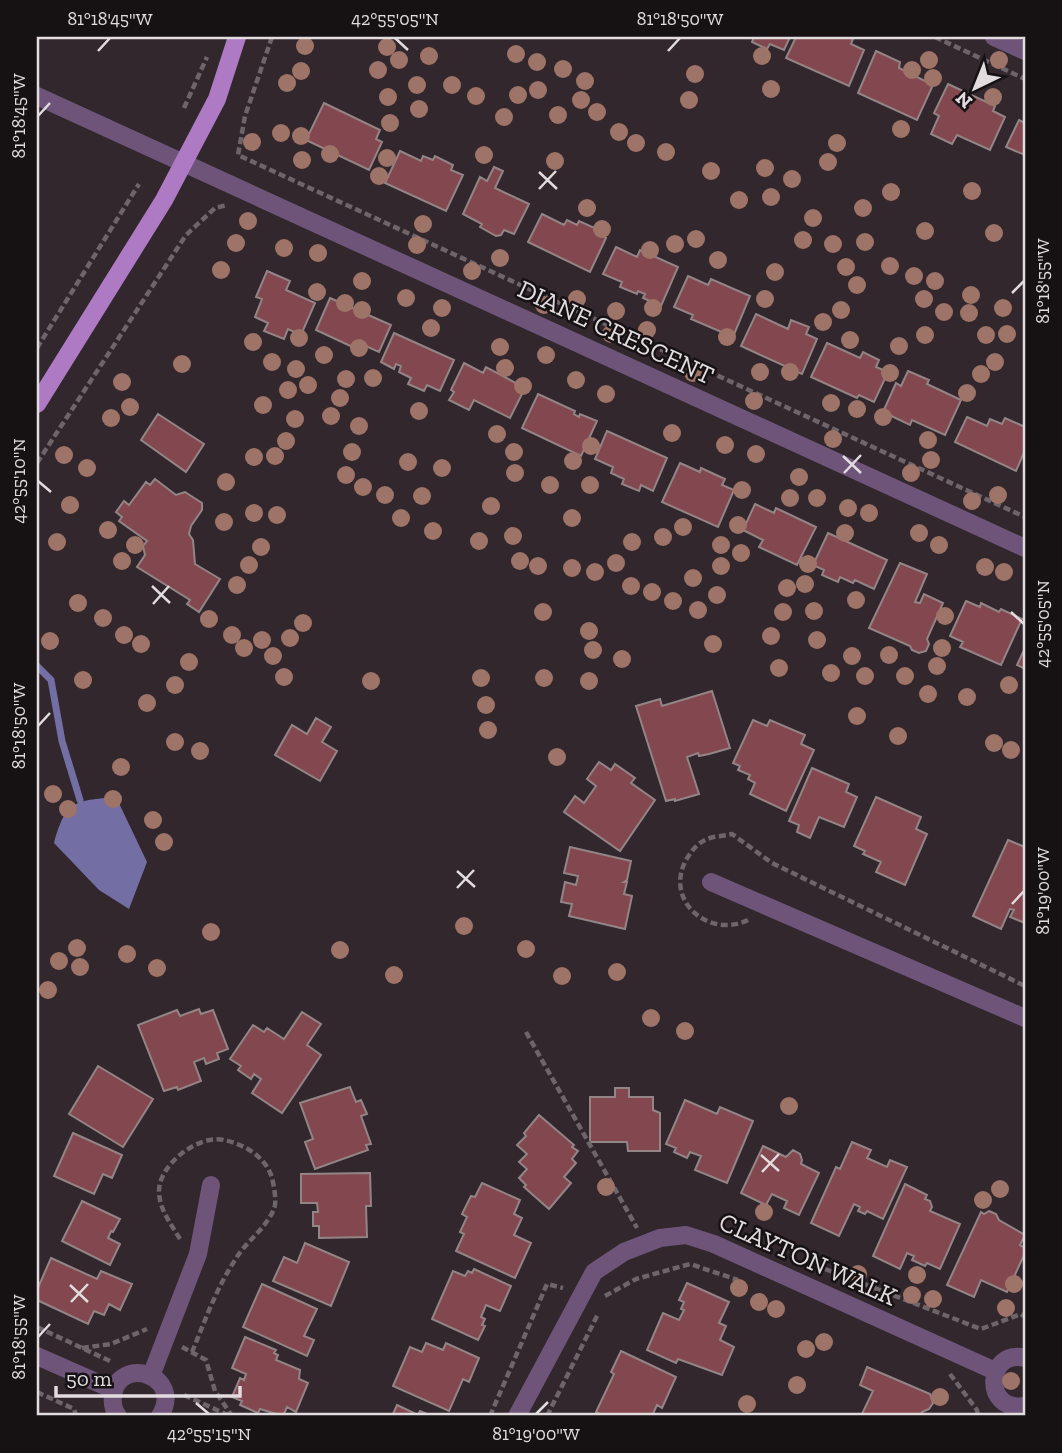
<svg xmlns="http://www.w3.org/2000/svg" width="1062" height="1453" viewBox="0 0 1062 1453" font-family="'Zilla Slab',serif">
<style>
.water{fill:#736fa4}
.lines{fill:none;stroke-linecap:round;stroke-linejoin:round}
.stream{stroke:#736fa4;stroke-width:7}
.building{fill:#83474f;stroke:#938586;stroke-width:2}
.path{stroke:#6d656a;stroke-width:4.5;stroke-dasharray:7 3.5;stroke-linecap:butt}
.minor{stroke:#6d5478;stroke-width:18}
.major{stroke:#af7ac4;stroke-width:18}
.tree{fill:#9e7368}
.ticks{fill:none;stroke:#e2dcdf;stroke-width:2.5}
.labels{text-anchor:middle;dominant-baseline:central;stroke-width:5;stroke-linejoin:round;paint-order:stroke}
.street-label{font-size:26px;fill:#e2dcdf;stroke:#161214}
.neatline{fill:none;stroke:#e2dcdf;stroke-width:2.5}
.ticks-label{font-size:18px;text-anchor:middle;fill:#e2dcdf}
</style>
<rect width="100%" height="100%" fill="#31272d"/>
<!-- water -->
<path class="water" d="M116,797l31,65 -18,47 -30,-19 -45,-47c12,-43 20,-42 62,-46z"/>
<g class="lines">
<!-- stream -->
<path class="stream" d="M37,666l14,14 11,61 18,59"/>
</g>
<!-- building -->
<path class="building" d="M754,37h36l-6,13 -14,-6 -3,5 -15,-7z
M796,37h53l4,2 -2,5 13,6 -15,36 -63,-28z
M876,51l24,11 -1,6 34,17 -16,35 -59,-27z
M948,84l47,22 -2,5 12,6 -15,33 -33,-15 -5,9 -21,-10 8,-18 -5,-3z
M324,103l56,27 -4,9 6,3 -13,28 -63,-30z
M1019,120l6,3v32l-19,-8z
M400,151l21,10 2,-5 10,4 2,-4 18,9 -2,5 12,5 -17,36 -61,-28z
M494,167l9,4 -8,17 34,16 -15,30 -10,-4 -3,5 -5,1 -16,-9 2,-3 -19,-10 17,-37 7,4z
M542,214l22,11 3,-5 10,5 2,-4 18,8 -1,4 10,5 -16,34 -62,-30z
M616,247l21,10 3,-7 38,17 -17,39 -18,-8 2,-4 -7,-3 -1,3 -17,-7 2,-5 -19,-8z
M267,271l23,10 -4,9 29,13 -14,32 -13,-6 -4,10 -20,-8 4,-8 -13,-6 7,-18 -6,-2z
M688,276l20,9 3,-6 39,17 -17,41 -42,-18 2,-4 -19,-8z
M330,298l61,27 -12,27 -20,-9 -2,6 -41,-19z
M756,314l32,15 3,-9 18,7 -3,7 11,5 -15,35 -61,-28z
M394,333l60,27 -14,31 -13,-6 -3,6 -16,-7 3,-6 -12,-6 2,-6 -5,-2 -2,5 -13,-7z
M827,343l33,15 3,-6 16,8 -3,7 12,5 -14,30 -15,-7 -2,3 -46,-21z
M464,363l19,10 3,-6 39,21 -15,30 -36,-18 -5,10 -20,-10 5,-8 -3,-2z
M908,371l21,9 -2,4 34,16 -16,35 -33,-15 -2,5 -27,-13 13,-29 5,3z
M538,394l37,17 -1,3 5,3 1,-3 17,7 -16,35 -59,-28z
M158,414l46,30 -18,28 -45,-32z
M967,417l20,9 3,-7 12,5 3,-6 20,9v23l-9,21 -61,-29z
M607,431l60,27 -14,33 -12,-6 -2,6 -17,-7 2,-5 -13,-6 2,-6 -18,-8z
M680,463l20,9 1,-4 24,11 -3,6 12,5 -16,37 -56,-25z
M155,479l21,16 9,-3 17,11v7l-11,16 -2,8 4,6 2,24 25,15 -21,33 -12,-8 3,-4 -53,-33 8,-12 -2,-9 4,-5 -28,-20 3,-4 -6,-5 8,-11 5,4 17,-23 4,3z
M755,504l19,9 2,-5 40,19 -19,38 -38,-18 4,-7 -20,-10z
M828,533l59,27 -13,29 -19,-9 -2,3 -13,-6 -2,5 -16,-7 2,-5 -11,-5z
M900,563l27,11 -12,28 5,1 4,-9 19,9 -16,36 2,5 -3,7 -7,2 -7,-3 -2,-4 -41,-18z
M966,601l14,6 1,-4 18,9 2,-3 21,10 -21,46 -41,-18 3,-5 -13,-6z
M1025,648v21l-8,-4z
M712,691l18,57 -21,6 -10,2 -1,-3 -11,4 12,37 -24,7v-2l-9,2 -30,-95 24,-7 2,7z
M316,718l15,9 -9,15 15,9 -17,30 -45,-26 17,-30 15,9z
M753,720l14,6 3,-6 35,15 -4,9 13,6 -28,61 -36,-17 5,-11 -7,-4 2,-4 -12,-5 2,-4 -7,-3z
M599,762l12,8 4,-6 20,14 -4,5 24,17 -35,51 -56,-39 11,-16 9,7 12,-17 -9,-7z
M812,768l37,16 -3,8 11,5 -13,30 -25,-10 -9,21 -13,-6 2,-7 -10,-4z
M876,797l45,20 -5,12 11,5 -22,51 -29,-13 5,-10 -18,-8 2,-3 -11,-5z
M1008,840l17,7v76l-15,-6 4,-7 -4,-1 -9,20 -28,-13z
M570,847l61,14 -4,19 -3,2h3l-3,12 8,2 -7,33 -56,-13 3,-12 -11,-2 4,-20 11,3 2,-9 -14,-3z
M199,1009l2,5 12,-4 15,39 -11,4 2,6 -13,5 -2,-6 -10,4 7,19 -23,9 -1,-3 -13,4 -26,-66 39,-15 3,6z
M302,1012l19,12 -14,21 14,10 -39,58 -30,-20 9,-14 -7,-5 -3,5 -13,-9 3,-4 -11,-7 23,-34 11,7 3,-4 17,11z
M98,1066l55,33 -30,48 -54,-33z
M350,1087l6,15 5,-2 6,14 -6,2 10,28 -5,1 2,5 -53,19 -10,-27 8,-3 -13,-36z
M615,1088h14v9h24v13l7,3v38h-32l-1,-9h-37v-45h25z
M685,1100l32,14 3,-7 33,14 -26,62 -32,-13 6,-14 -11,-4 -3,6 -13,-6 2,-4 -10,-4z
M539,1115l35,30 -2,2 6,4 -6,8 4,4 -12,14 7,6 -22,26 -25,-22 2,-2 -7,-7 8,-9 -8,-7 8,-8 -10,-9 9,-9 -2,-3z
M73,1133l49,22 -10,23 -9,-4 -9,20 -40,-18z
M852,1142l19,8 -4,8 20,9 3,-7 17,7 -24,52 -16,-8 -2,3 -7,-3 2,-4 -6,-3 -15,32 -28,-13 25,-56 4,2z
M763,1146l23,11 7,-7 7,4 2,6 -1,4 18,9 -20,42 -15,-7 3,-7 -15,-7 -6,11 -25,-12z
M370,1173l1,33h-5l1,31 -48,1v-12h-6v-14h5l-1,-9h-16v-29z
M482,1183l38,17 -6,14 8,4 -8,17 17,8 -16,35 -59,-27 8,-17 -4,-2 7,-15 -5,-3 9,-18 4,1z
M905,1184l22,11 -2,4 5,2 2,6 -2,4 30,13 -20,45 -13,-6 -2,3 -13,-6 2,-4 -7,-3 -7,16 -27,-13z
M82,1201l38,18 -7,13 -2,-1 -3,7 12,6 -10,21 -48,-24z
M989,1211l7,3 3,6 26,15 -5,10 5,3v5l-18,39 -26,-12 -7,17 -27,-12 34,-73 3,2z
M305,1243l44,19 -18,44 -58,-25 11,-24 13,6z
M51,1258l46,21 4,-8 31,13 -12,26 -11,-6 -5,11 -10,-4 -6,13 -51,-24v-10z
M474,1269l37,17 -11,25 -14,-6 -5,12 4,2 -3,6 3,1 -7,14 -46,-21 21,-48 12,5 3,-5 4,2z
M687,1283l42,19 -10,21 7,3 -6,14 14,7 -12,28 -44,-16 -2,4 -29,-13 16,-37 16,7 5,-10 -3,-1 3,-7 -5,-2z
M262,1284l55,25 -13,27 10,4 -7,16 -64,-29z
M245,1337l31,13 -2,3 4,2 -2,5 24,10 -1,9 9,4 -12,29 -9,-5 -4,9 -23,-7 -2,4 -18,-8 2,-4 -10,-4 8,-19 4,2 2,-6 -14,-6z
M426,1343l17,7 3,-7 33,15 -10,24 -6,-3 -14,32 -56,-25 17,-39 12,5z
M621,1351l55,26 -14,31 -5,-3 -5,11h-48l-8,-4 18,-38 -3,-2z
M867,1367l63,27 3,9 -4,6 -7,3 -2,4h-59l12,-25 -13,-6z
M397,1405l21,10 2,-4 12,5h-40z"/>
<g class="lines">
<!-- path -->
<path class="path" d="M272,37l-27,79 -7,39 787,362
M935,37l90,42
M184,108l23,-51
M37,348l102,-164
M37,463l149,-228 29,-27 12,-3
M748,920c-39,19 -84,-19 -62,-60 6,-10 12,-18 24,-22 7,-2 15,-2 22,-4l40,29 253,123
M526,1032l111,196
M180,1239c-9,-15 -21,-30 -21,-48 0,-27 40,-57 65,-51 20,4 42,17 48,38 2,8 5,24 2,31 -9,21 -28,32 -39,51 -19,29 -30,61 -43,92
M825,1269l156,60 40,-15 4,3
M605,1296l31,-17 54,-15 48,16
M37,1327l75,35
M182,1347l24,13 9,31 17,25
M82,1348l29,-4 36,-15
M950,1374l27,36 1,6
M37,1392l37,17 2,7
M184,1395l46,21
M490,1416l57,-132 16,4
M547,1416l51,-102"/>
<!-- minor -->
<path class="minor" d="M994,37l31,14
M37,96l988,452
M711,882l314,136
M37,1356l77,34
M1025,1358c-39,-10 -43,55 0,48
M151,1376l47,-122 13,-69
M118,1416c-5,-6 -6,-12 -5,-20 4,-41 72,-22 47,20
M517,1416l77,-144 30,-20 36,-14 26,-3 28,9 281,127"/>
<!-- major -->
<path class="major" d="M37,404l127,-204 53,-101 20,-62"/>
</g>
<!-- trees -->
<g class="tree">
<circle cx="305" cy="46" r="9"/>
<circle cx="387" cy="47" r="9"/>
<circle cx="516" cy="54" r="9"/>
<circle cx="429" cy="56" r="9"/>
<circle cx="762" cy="56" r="9"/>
<circle cx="399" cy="60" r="9"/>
<circle cx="929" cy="60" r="9"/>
<circle cx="999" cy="60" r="9"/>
<circle cx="537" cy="62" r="9"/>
<circle cx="563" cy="69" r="9"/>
<circle cx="378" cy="70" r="9"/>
<circle cx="912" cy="70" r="9"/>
<circle cx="301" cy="71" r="9"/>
<circle cx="695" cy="74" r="9"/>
<circle cx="933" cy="78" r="9"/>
<circle cx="585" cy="81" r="9"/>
<circle cx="287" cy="83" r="9"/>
<circle cx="417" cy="85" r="9"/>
<circle cx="452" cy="85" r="9"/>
<circle cx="771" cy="89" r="9"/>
<circle cx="538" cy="90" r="9"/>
<circle cx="518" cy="95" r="9"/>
<circle cx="476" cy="96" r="9"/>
<circle cx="388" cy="97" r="9"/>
<circle cx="993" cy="97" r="9"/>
<circle cx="581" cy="100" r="9"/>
<circle cx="689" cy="100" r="9"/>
<circle cx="419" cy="109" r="9"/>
<circle cx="597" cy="112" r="9"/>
<circle cx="558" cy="115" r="9"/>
<circle cx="504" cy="117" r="9"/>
<circle cx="390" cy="123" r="9"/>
<circle cx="901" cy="129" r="9"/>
<circle cx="619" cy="132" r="9"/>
<circle cx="281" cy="133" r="9"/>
<circle cx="301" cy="136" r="9"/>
<circle cx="252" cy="142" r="9"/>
<circle cx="636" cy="143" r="9"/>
<circle cx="837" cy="143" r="9"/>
<circle cx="666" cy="152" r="9"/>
<circle cx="330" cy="154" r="9"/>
<circle cx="484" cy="155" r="9"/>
<circle cx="387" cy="158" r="9"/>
<circle cx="302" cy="160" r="9"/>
<circle cx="555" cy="161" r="9"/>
<circle cx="828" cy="162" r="9"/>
<circle cx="765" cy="168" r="9"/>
<circle cx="711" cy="171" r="9"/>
<circle cx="379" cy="176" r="9"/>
<circle cx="792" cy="179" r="9"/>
<circle cx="972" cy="191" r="9"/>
<circle cx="891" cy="192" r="9"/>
<circle cx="771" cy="197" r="9"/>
<circle cx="739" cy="200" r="9"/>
<circle cx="587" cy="208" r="9"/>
<circle cx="863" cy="208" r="9"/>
<circle cx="813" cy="218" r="9"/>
<circle cx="248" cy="221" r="9"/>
<circle cx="423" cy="224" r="9"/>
<circle cx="602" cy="229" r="9"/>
<circle cx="925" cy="231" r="9"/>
<circle cx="994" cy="233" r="9"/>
<circle cx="696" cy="239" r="9"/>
<circle cx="803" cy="240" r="9"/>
<circle cx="865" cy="242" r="9"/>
<circle cx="236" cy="243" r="9"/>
<circle cx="675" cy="244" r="9"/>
<circle cx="833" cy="244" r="9"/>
<circle cx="417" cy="245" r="9"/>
<circle cx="284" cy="248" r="9"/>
<circle cx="650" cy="250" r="9"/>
<circle cx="318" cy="253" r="9"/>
<circle cx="500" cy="258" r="9"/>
<circle cx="718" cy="260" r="9"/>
<circle cx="890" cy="266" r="9"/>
<circle cx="846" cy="267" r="9"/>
<circle cx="221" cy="270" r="9"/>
<circle cx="472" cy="271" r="9"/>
<circle cx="775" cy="272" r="9"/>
<circle cx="914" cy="276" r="9"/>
<circle cx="362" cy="281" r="9"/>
<circle cx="935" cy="281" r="9"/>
<circle cx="857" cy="285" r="9"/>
<circle cx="317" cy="292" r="9"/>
<circle cx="971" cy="295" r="9"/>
<circle cx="406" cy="298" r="9"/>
<circle cx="577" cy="299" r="9"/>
<circle cx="765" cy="299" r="9"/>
<circle cx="924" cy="299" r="9"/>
<circle cx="345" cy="303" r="9"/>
<circle cx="544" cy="305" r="9"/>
<circle cx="442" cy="308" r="9"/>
<circle cx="653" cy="308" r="9"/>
<circle cx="1003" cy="308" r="9"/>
<circle cx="362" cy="310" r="9"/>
<circle cx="841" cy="310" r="9"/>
<circle cx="616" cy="311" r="9"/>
<circle cx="944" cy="312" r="9"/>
<circle cx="969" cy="313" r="9"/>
<circle cx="823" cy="322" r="9"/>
<circle cx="431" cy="328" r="9"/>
<circle cx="647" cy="330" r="9"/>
<circle cx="611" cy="334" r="9"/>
<circle cx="1007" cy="334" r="9"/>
<circle cx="925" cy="335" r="9"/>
<circle cx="986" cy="335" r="9"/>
<circle cx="727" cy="337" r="9"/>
<circle cx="299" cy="338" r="9"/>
<circle cx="850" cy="340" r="9"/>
<circle cx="253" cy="342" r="9"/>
<circle cx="899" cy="346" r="9"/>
<circle cx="500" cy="347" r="9"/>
<circle cx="359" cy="348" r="9"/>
<circle cx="324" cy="355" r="9"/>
<circle cx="546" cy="355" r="9"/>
<circle cx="272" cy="362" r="9"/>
<circle cx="995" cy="362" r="9"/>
<circle cx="182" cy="364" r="9"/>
<circle cx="505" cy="368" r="9"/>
<circle cx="296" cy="369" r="9"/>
<circle cx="760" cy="372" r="9"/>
<circle cx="790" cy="372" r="9"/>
<circle cx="693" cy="373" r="9"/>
<circle cx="890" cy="373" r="9"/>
<circle cx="981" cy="374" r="9"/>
<circle cx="373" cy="378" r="9"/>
<circle cx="346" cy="379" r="9"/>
<circle cx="576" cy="380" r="9"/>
<circle cx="122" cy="382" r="9"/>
<circle cx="308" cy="385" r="9"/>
<circle cx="523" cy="386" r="9"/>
<circle cx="288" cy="390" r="9"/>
<circle cx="967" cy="393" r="9"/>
<circle cx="606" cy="394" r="9"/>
<circle cx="340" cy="398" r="9"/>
<circle cx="754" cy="401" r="9"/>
<circle cx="831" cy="403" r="9"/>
<circle cx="263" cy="405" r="9"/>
<circle cx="130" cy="407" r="9"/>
<circle cx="857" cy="409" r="9"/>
<circle cx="419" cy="411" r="9"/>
<circle cx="331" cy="416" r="9"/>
<circle cx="883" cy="417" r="9"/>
<circle cx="111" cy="418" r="9"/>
<circle cx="295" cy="419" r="9"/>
<circle cx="359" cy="426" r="9"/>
<circle cx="672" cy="433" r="9"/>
<circle cx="497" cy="434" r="9"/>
<circle cx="833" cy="439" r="9"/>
<circle cx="928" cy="440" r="9"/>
<circle cx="286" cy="441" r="9"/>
<circle cx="725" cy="445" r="9"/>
<circle cx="591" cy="446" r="9"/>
<circle cx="352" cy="452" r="9"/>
<circle cx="514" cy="452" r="9"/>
<circle cx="756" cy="454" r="9"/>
<circle cx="64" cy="455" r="9"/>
<circle cx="275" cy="456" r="9"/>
<circle cx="254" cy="457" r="9"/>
<circle cx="931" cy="460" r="9"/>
<circle cx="573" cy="461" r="9"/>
<circle cx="408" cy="462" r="9"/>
<circle cx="87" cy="468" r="9"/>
<circle cx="442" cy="468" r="9"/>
<circle cx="515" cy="473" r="9"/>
<circle cx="911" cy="473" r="9"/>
<circle cx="346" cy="475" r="9"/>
<circle cx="799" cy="477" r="9"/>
<circle cx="226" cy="482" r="9"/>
<circle cx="550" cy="485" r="9"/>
<circle cx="590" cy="485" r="9"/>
<circle cx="363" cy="487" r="9"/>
<circle cx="742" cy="490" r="9"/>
<circle cx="385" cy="495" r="9"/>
<circle cx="998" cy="495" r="9"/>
<circle cx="422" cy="496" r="9"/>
<circle cx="790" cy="498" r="9"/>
<circle cx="817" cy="498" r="9"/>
<circle cx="972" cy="501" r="9"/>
<circle cx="70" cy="505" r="9"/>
<circle cx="491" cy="506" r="9"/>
<circle cx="848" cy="508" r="9"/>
<circle cx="254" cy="513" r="9"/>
<circle cx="869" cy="513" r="9"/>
<circle cx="277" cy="515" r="9"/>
<circle cx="401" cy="518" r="9"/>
<circle cx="572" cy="518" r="9"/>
<circle cx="224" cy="522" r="9"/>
<circle cx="738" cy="525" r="9"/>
<circle cx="683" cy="527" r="9"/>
<circle cx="108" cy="530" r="9"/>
<circle cx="433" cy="531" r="9"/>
<circle cx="845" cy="533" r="9"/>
<circle cx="919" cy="533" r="9"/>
<circle cx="513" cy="536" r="9"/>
<circle cx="663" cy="537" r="9"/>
<circle cx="479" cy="541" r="9"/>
<circle cx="57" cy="542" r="9"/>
<circle cx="632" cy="542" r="9"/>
<circle cx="135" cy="545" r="9"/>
<circle cx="721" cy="545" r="9"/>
<circle cx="939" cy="545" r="9"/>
<circle cx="261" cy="547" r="9"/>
<circle cx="741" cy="553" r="9"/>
<circle cx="122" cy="561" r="9"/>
<circle cx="520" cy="561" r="9"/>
<circle cx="616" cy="563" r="9"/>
<circle cx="808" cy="564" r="9"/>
<circle cx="249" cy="565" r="9"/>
<circle cx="538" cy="566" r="9"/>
<circle cx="721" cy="566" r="9"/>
<circle cx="985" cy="567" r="9"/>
<circle cx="572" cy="568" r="9"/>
<circle cx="595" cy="572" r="9"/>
<circle cx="1004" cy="572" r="9"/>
<circle cx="693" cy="578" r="9"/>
<circle cx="805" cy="584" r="9"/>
<circle cx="237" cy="585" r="9"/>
<circle cx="631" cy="586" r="9"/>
<circle cx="787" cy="588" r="9"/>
<circle cx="652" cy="592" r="9"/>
<circle cx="717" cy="595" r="9"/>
<circle cx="856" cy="600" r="9"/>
<circle cx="673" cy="601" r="9"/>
<circle cx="78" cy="603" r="9"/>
<circle cx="698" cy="610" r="9"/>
<circle cx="814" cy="611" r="9"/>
<circle cx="543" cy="612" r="9"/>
<circle cx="783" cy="612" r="9"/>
<circle cx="945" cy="616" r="9"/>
<circle cx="103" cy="618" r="9"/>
<circle cx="209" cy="619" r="9"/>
<circle cx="303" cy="623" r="9"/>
<circle cx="589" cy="631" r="9"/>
<circle cx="124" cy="635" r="9"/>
<circle cx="232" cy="635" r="9"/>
<circle cx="771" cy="636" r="9"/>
<circle cx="290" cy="638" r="9"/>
<circle cx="262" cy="640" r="9"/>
<circle cx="817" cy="640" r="9"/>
<circle cx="50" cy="641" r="9"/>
<circle cx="141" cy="644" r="9"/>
<circle cx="713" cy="644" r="9"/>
<circle cx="244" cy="648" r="9"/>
<circle cx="942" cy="648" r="9"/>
<circle cx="593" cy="650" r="9"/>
<circle cx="889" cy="655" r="9"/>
<circle cx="273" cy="656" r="9"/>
<circle cx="852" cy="656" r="9"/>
<circle cx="622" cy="659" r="9"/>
<circle cx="189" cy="662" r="9"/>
<circle cx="937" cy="666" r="9"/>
<circle cx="779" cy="668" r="9"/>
<circle cx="831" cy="673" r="9"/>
<circle cx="865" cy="676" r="9"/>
<circle cx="905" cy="676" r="9"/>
<circle cx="284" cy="677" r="9"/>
<circle cx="481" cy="678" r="9"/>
<circle cx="544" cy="678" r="9"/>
<circle cx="83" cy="680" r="9"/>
<circle cx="371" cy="681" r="9"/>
<circle cx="589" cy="681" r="9"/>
<circle cx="175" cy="685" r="9"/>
<circle cx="1009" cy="685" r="9"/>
<circle cx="928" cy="694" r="9"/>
<circle cx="967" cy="697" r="9"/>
<circle cx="147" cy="703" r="9"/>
<circle cx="486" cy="705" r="9"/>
<circle cx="857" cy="716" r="9"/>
<circle cx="488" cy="730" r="9"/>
<circle cx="898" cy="736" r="9"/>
<circle cx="175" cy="742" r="9"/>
<circle cx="994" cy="743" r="9"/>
<circle cx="1011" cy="750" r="9"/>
<circle cx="200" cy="751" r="9"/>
<circle cx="557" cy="757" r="9"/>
<circle cx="121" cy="767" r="9"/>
<circle cx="53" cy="794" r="9"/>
<circle cx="113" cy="799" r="9"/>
<circle cx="68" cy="809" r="9"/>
<circle cx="153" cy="820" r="9"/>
<circle cx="164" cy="842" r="9"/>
<circle cx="464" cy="926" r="9"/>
<circle cx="211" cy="932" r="9"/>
<circle cx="77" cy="948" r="9"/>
<circle cx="526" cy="949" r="9"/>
<circle cx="340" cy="950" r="9"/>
<circle cx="127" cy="954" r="9"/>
<circle cx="59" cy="961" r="9"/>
<circle cx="80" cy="967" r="9"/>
<circle cx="157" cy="968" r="9"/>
<circle cx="617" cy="972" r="9"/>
<circle cx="394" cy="975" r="9"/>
<circle cx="562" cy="976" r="9"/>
<circle cx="48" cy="990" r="9"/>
<circle cx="651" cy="1018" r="9"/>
<circle cx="685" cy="1031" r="9"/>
<circle cx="789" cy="1106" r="9"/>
<circle cx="606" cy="1187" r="9"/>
<circle cx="1000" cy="1189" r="9"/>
<circle cx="983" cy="1200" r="9"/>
<circle cx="764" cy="1212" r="9"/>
<circle cx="858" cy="1274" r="9"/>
<circle cx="917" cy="1275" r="9"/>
<circle cx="1014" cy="1284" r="9"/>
<circle cx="739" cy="1288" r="9"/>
<circle cx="912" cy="1295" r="9"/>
<circle cx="933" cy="1299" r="9"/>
<circle cx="759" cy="1302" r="9"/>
<circle cx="1006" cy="1308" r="9"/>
<circle cx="776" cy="1309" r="9"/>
<circle cx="824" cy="1342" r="9"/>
<circle cx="806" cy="1349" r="9"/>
<circle cx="1011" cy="1381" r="9"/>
<circle cx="797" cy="1385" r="9"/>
<circle cx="940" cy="1397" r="9"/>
<circle cx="747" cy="1404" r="9"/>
</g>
<!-- ticks -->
<path class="ticks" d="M395,38l13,12M98,51l12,-13M668,51l12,-13M38,116l12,-13M539,172l18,17M539,189l17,-18M1012,293l12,-12M843,456l18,17M844,473l17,-18M38,481l13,11M152,586l18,17M153,604l16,-18M1011,612l13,12M38,726l12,-13M457,871l18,16M457,888l17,-18M1012,904l12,-13M761,1155l18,16M762,1172l17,-18M70,1285l18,17M71,1302l17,-18M38,1337l12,-13M196,1403l13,11M536,1414l12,-12"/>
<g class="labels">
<!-- street labels -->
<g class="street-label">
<text transform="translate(616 332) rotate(25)">DIANE CRESCENT</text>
<text transform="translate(808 1259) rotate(24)">CLAYTON WALK</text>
</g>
</g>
<!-- border -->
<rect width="1062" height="1453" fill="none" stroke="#161214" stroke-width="77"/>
<!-- north arrow -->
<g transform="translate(975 88) rotate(223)" stroke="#161214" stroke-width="5" paint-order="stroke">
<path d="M0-5L12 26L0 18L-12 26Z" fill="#e2dcdf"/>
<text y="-10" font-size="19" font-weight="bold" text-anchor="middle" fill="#e2dcdf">N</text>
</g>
<!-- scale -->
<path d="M56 1386v10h184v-10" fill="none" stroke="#e2dcdf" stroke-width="3.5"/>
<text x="66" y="1386" font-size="21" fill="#e2dcdf" stroke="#161214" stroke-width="5" paint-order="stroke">50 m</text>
<rect x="38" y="38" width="986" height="1376" class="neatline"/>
<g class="ticks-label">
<text x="110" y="25">81°18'45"W</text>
<text x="395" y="25">42°55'05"N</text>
<text x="680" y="25">81°18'50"W</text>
<text transform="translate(19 116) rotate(-90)" y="6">81°18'45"W</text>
<text transform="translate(1043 281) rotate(-90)" y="6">81°18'55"W</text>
<text transform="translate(19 481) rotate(-90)" y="6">42°55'10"N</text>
<text transform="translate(1043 624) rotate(-90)" y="6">42°55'05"N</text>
<text transform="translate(19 726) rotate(-90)" y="6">81°18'50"W</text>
<text transform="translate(1043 891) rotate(-90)" y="6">81°19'00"W</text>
<text transform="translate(19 1337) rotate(-90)" y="6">81°18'55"W</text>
<text x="209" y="1440">42°55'15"N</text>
<text x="536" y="1440">81°19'00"W</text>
</g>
</svg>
